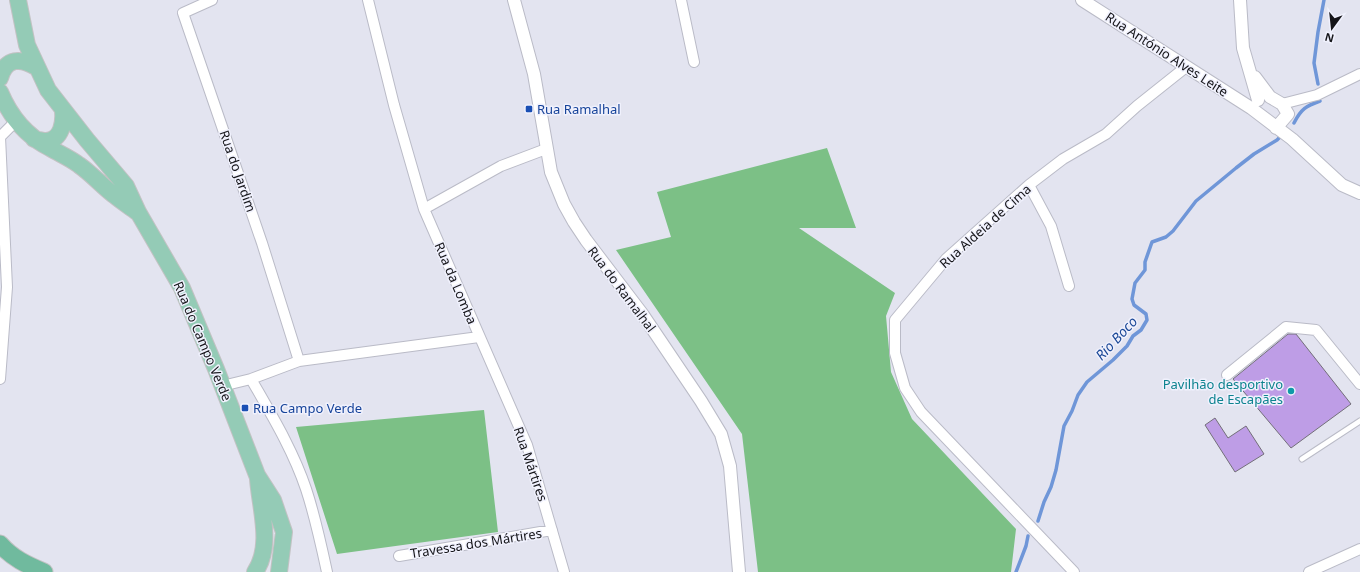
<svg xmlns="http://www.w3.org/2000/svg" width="1360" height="572" viewBox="0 0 1360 572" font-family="'Noto Sans',sans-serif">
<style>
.forest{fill:#7cc086}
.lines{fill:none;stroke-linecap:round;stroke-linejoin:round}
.stream{stroke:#6f96d8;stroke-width:3.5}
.building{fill:#be9de6;stroke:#736f79}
.service-casing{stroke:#babbc7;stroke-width:7}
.minor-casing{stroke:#babbc7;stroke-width:12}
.tertiary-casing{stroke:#babbc7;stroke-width:14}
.primary-casing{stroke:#c2c2c3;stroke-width:18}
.trunk-casing{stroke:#c2c2c3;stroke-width:19}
.service{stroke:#fff;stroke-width:5}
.minor{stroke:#fff;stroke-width:10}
.tertiary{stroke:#fff;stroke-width:12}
.primary{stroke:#94cbb6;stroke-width:16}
.trunk{stroke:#70ba9e;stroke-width:17}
.transit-dot{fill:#1a4fb4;stroke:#f0f1fd;stroke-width:1.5}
.culture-dot{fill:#0f9aa8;stroke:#f0f1fd;stroke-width:1.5}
.labels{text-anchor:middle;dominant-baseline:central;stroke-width:3;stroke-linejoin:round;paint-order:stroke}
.street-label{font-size:13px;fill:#141418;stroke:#f0f1fd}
.transit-label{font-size:13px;fill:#164399;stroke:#f0f1fd;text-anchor:start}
.culture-label{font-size:13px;fill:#0d838f;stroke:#f0f1fd;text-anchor:end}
.water-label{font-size:14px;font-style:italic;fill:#1a4796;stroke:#f0f1fd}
</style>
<rect width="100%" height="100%" fill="#e3e4f0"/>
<!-- forest -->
<path class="forest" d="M827,148l29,80h-57l96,65 -9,23 5,56 21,47 104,110 -5,43h-253l-16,-138 -126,-184 55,-13 -14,-45z
M484,410l14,122 -161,22 -41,-127z"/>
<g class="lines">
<!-- stream -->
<path class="stream" d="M1318,84l-4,-21 4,-31 6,-32
M1294,123c7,-14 12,-17 26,-22
M1038,521l6,-19 7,-15 5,-17 8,-44 8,-15 6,-16 9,-13 26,-22 14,-14 6,-10 8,-6 6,-10 -1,-6 -12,-9 -2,-6 3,-16 10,-13v-8l7,-20 14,-5 7,-6 23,-30 40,-33 18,-14 23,-14 5,-5
M1016,572l10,-26 2,-10"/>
</g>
<!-- building -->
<path class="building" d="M1288,334h8l55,70 -60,44 -58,-69z
M1215,418l13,20 18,-12 18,28 -29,18 -30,-47z"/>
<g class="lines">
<!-- service casing -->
<g class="service-casing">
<path id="service" d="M1302,459l58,-38"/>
</g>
<!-- minor casing -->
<g class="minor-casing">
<path id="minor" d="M212,0l-29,13 79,230 37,118
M368,0l26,105 30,104 103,236 37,127
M681,0l13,62
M1282,104l35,-9 43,-21
M1029,185l22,41 18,60
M424,209l77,-43 45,-17
M1227,375l59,-48 30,3 44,54
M0,379l7,-92 -7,-150 16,-16
M251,379c20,35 42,71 55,110 9,27 15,55 21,83
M222,386l29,-7 48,-18 180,-24
M399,556l153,-26
M1074,572l-153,-160 -16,-24 -10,-35v-33l51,-61 83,-74 34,-26 43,-25 31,-28 49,-39
M1309,572l51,-23"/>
</g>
<!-- tertiary casing -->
<g class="tertiary-casing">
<path id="tertiary" d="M514,0l20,74 17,98 13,32 10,18 12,18 57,75 58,86 20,33 9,32 9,106
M1082,0l169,108 41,31 50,46 18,8
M1240,0l3,48 15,52
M1255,77l15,20 12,7 6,10 -12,14"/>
</g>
<!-- primary casing -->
<g class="primary-casing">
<path id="primary" d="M18,0l9,45 21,45 39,50 39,46 12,26 44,76 34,81 41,106 16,25 11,32 -5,40
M0,78c6,-21 21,-20 36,-11
M0,92c10,24 26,44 50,56 10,6 20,10 29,17 13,9 23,21 35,30 7,6 15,11 23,17
M34,139c4,1 9,2 13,2 15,-2 17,-19 16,-30
M255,572c18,-26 5,-64 3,-93"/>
</g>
<!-- trunk casing -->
<g class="trunk-casing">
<path id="trunk" d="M0,544c12,14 27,21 44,28"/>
</g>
<!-- service -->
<use href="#service" class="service"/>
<!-- minor -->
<use href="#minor" class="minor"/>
<!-- tertiary -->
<use href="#tertiary" class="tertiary"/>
<!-- primary -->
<use href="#primary" class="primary"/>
<!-- trunk -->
<use href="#trunk" class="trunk"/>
</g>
<!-- markers -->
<g class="transit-dot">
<rect x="525" y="105" width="8" height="8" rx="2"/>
<rect x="241" y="404" width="8" height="8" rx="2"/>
</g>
<circle class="culture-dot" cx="1291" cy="391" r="4"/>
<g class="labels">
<!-- street labels -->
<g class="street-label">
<text transform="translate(1167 54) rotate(33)">Rua António Alves Leite</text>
<text transform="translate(238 171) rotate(71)">Rua do Jardim</text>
<text transform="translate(985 226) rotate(-42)">Rua Aldeia de Cima</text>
<text transform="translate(456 283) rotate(67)">Rua da Lomba</text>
<text transform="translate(622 289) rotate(53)">Rua do Ramalhal</text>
<text transform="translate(203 341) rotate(67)">Rua do Campo Verde</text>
<text transform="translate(531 464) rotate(71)">Rua Mártires</text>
<text transform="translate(476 543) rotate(-9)">Travessa dos Mártires</text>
</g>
<!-- transit labels -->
<g class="transit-label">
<text x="537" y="109">Rua Ramalhal</text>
<text x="253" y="408">Rua Campo Verde</text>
</g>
<!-- culture labels -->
<g class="culture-label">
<text x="1283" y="384">Pavilhão desportivo<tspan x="1283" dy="15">de Escapães</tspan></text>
</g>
<!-- water labels -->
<g class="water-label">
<text transform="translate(1116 338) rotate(-47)">Rio Boco</text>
</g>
</g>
<!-- north arrow -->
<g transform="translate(1332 28) rotate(195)" stroke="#f0f1fd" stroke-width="3" paint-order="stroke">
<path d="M0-3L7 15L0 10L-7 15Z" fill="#141418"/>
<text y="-6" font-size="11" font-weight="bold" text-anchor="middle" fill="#141418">N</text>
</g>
</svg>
